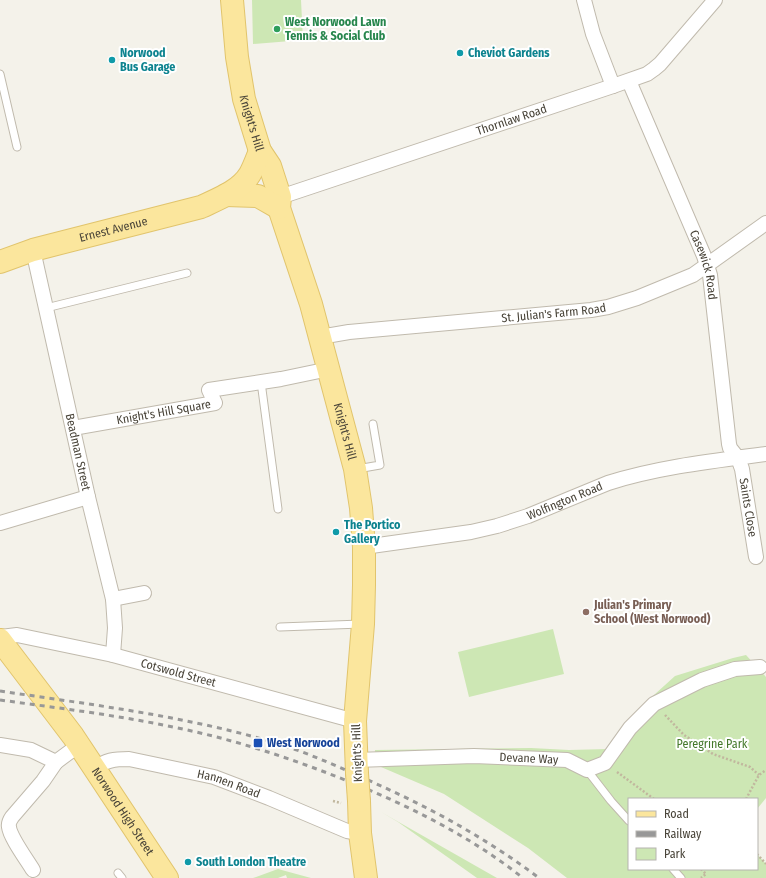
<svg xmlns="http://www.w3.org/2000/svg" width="766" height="878" viewBox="0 0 766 878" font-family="'Fira Sans Condensed',sans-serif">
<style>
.green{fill:#cde7b4}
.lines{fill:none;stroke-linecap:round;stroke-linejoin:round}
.service-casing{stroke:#c0baad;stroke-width:9}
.minor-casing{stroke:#c0baad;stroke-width:16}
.primary-casing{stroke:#e1c46c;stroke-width:24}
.path{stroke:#c1b79e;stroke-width:2.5;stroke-dasharray:2 2;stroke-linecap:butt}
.service{stroke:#fff;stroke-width:7}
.minor{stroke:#fff;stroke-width:14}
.primary{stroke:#fbe69d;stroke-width:22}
.rail{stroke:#989898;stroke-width:3;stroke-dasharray:5 5;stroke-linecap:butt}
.primary-bridge-casing{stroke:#e1c46c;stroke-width:24;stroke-linecap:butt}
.primary-bridge{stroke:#fbe69d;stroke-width:22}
.leisure-dot{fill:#2e9e5b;stroke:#fff;stroke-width:1.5}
.culture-dot{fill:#0f9aa8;stroke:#fff;stroke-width:1.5}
.education-dot{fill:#8d6e63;stroke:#fff;stroke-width:1.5}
.transit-dot{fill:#1a4fb4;stroke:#fff;stroke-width:1.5}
.labels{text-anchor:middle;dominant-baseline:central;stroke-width:4;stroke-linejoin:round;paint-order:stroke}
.leisure-label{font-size:12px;font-weight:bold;fill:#27864d;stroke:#fff;text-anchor:start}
.culture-label{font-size:12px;font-weight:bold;fill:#0d838f;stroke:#fff;text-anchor:start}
.street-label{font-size:12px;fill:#484338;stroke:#fff}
.education-label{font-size:12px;font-weight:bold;fill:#785e54;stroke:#fff;text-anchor:start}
.transit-label{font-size:12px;font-weight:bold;fill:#164399;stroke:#fff;text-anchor:start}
.park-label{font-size:12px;fill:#45792c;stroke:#fff}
</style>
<rect width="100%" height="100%" fill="#f4f2ea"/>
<!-- green -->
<path class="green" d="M252,0h49l2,40 -50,4z
M553,629l11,45 -95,23 -11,-45z
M746,655l20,22v121l-9,11v-10h-128v70h128v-15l9,10v14h-199l-39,-30 -84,-54 -70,-30 1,-14 156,-2 38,2 39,-1 16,-24 20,-21 31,-28 58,-18z
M381,812l116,66h-20l-79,-56z
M278,869l33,9h-24l-1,-3 -8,3h-25z"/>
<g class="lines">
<!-- service casing -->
<g class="service-casing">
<path id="service" d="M0,74l17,73
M46,308l141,-35
M261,382l17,127
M357,469l23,-4 -7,-41
M280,627l81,-3
M587,770l24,31 18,20
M673,869l8,9
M118,873l4,5"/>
</g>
<!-- minor casing -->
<g class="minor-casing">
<g id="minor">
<path d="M584,0l9,34 20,52"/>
<path id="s1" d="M629,81l75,175 6,19 19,169 1,4 8,10 4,11 14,88"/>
<path id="s2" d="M280,197l333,-111 34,-12 7,-5 6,-5 55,-64"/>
<path id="s3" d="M33,250l55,247 25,102 2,29 -2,27"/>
<path id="s4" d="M320,337l29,-5 242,-22 17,-3 29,-9 56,-23 73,-52"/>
<path id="s5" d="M73,428l142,-25 -6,-13 72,-11 48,-10"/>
<path d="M0,523l88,-26"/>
<path id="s6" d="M364,547l107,-15 26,-6 31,-10 80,-33c51,-16 105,-22 158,-29"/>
<path d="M113,599l31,-6"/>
<path id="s7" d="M0,637l17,-2 96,20 242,66"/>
<path d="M0,745l31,5 25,12 23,-17"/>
<path id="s8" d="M356,760l118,-4 93,4 20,10 18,-7 25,-35 24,-24 48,-24 33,-11 25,-2"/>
<path id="s9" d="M94,769c12,-9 20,-10 35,-10l85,18 55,21 78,33 13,2"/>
<path d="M33,870c-6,-10 -23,-33 -24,-43 -1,-4 1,-7 3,-10l31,-36 13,-19"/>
</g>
</g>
<!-- primary casing -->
<g class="primary-casing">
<g id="primary">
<path id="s10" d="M232,0l5,57 7,42 16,52 10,15 10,31 -1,11 32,96 44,165 6,39 3,39v38l-1,39 -8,97 2,52"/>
<path d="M226,195l32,1 21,12"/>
<path id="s11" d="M0,262l33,-12 168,-43c17,-8 39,-16 49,-33 4,-7 7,-16 10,-23"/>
<path id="s12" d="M0,640l73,96 94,142"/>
<path d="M359,801l1,32 6,45"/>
</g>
</g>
<!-- path -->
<path class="path" d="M665,715l19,20 29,19 37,13 9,8
M617,772l37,27
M746,799l13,-24 7,-5
M333,801l8,2
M757,854l9,10
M701,869l5,5 -5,4"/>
<!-- service -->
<use href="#service" class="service"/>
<!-- minor -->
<use href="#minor" class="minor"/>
<!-- primary -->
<use href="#primary" class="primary"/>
<!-- rail -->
<path class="rail" d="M0,691c87,13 177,24 262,48 34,9 66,23 99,38 48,21 94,44 138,73 14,9 27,18 40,28
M0,700c58,8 116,15 173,27 65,13 126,34 187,59 57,24 114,53 163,92"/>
<!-- primary-bridge casing -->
<g class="primary-bridge-casing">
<path id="primary-bridge" d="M357,773l2,28"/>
</g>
<!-- primary-bridge -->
<use href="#primary-bridge" class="primary-bridge"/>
</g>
<!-- markers -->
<circle class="leisure-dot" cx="277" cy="29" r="4"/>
<g class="culture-dot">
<circle cx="460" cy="53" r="4"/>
<circle cx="112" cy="60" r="4"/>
<circle cx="336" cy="532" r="4"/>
<circle cx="188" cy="862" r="4"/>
</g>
<circle class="education-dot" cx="586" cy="612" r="4"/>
<rect class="transit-dot" x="253" y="738" width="10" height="10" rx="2"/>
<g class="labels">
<!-- leisure labels -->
<g class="leisure-label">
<text x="285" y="22">West Norwood Lawn<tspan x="285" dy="14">Tennis &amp; Social Club</tspan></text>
</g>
<!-- culture labels -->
<g class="culture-label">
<text x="120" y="53">Norwood<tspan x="120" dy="14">Bus Garage</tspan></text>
<text x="468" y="53">Cheviot Gardens</text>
<text x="344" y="525">The Portico<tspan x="344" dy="14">Gallery</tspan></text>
<text x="196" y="862">South London Theatre</text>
</g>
<!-- street labels -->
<g class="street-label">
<text stroke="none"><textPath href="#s2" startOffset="244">Thornlaw Road</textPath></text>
<text stroke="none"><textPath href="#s10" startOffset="125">Knight's Hill</textPath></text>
<text stroke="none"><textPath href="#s11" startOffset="118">Ernest Avenue</textPath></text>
<text stroke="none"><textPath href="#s1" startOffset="199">Casewick Road</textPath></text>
<text stroke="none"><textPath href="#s4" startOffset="235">St. Julian's Farm Road</textPath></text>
<text stroke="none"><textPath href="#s5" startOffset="92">Knight's Hill Square</textPath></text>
<text stroke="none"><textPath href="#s10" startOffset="449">Knight's Hill</textPath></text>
<text stroke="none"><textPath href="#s3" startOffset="207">Beadman Street</textPath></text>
<text stroke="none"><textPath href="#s6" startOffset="207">Wolfington Road</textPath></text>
<text stroke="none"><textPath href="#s1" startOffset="448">Saints Close</textPath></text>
<text stroke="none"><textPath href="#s7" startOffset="183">Cotswold Street</textPath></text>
<text transform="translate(357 753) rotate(-92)">Knight's Hill</text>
<text stroke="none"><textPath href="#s8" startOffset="173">Devane Way</textPath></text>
<text stroke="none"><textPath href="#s9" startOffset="140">Hannen Road</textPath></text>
<text stroke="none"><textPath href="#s12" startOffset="211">Norwood High Street</textPath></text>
</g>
<!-- education labels -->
<g class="education-label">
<text x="594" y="605">Julian's Primary<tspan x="594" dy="14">School (West Norwood)</tspan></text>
</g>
<!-- transit labels -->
<g class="transit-label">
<text x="267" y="743">West Norwood</text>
</g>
<!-- park labels -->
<g class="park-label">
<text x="712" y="744">Peregrine Park</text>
</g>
</g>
<!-- legend -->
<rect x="628" y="798" width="130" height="72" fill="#ffffff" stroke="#b6b4af"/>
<rect x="636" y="811" width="20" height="6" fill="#fbe69d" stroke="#b6b4af"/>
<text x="664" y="818" font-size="12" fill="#484338">Road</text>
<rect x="636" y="831" width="20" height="6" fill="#989898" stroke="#b6b4af"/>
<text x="664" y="838" font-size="12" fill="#484338">Railway</text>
<rect x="636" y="848" width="20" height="12" fill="#cde7b4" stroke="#b6b4af"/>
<text x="664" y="858" font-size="12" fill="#484338">Park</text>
</svg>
